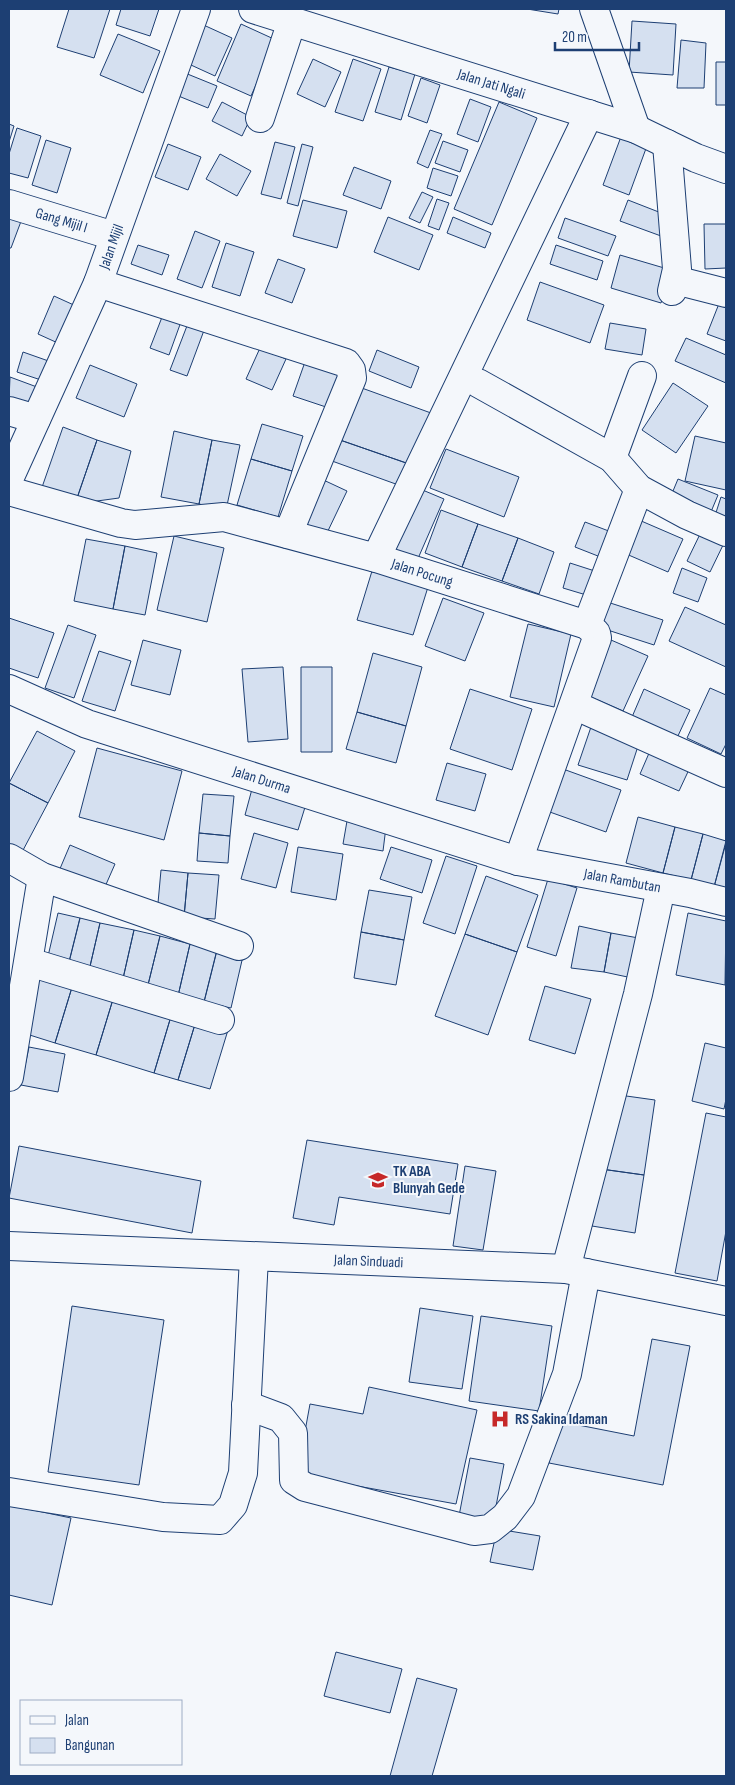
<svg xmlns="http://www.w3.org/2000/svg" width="735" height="1785" viewBox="0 0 735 1785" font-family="'Sofia Sans Condensed',sans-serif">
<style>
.building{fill:#d5e0f0;stroke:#1d3f73}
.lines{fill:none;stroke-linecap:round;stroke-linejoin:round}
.minor-casing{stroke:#1d3f73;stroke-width:30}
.minor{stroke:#f4f7fb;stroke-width:28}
.labels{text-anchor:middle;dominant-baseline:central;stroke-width:4;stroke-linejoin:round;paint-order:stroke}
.street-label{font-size:15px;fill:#1d3f73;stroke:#f4f7fb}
.poi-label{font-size:15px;font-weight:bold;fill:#1d3f73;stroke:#f4f7fb;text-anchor:start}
</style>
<rect width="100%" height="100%" fill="#f4f7fb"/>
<!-- building -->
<path class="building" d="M69,9h41l-16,49 -37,-11z
M121,9h38l-9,27 -34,-11z
M527,9h32l-1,5z
M632,21l44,3 -3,51 -44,-3z
M197,22l35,16 -17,38 -35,-16z
M241,24l35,16 -25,56 -34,-15z
M118,34l42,17 -17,42 -43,-18z
M681,40l25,3 -2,45h-27z
M313,59l28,13 -16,35 -28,-13z
M353,59l28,10 -18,52 -28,-9z
M716,62h10v43h-10z
M389,67l26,7 -14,46 -26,-8z
M185,73l32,13 -9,22 -32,-13z
M421,78l19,7 -13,38 -19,-7z
M470,99l21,8 -13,35 -21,-8z
M222,102l29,15 -9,19 -30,-15z
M499,102l38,16 -45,107 -38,-16z
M9,124l5,2 -5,16z
M17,128l24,8 -13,42 -19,-5v-19z
M430,130l12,4 -14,34 -11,-5z
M622,134l26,9 -19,52 -26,-10z
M46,140l25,8 -14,45 -25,-8z
M443,141l25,9 -8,22 -25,-9z
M275,142l20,5 -14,52 -20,-5z
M168,144l33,13 -13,33 -33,-13z
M302,144l11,3 -15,59 -11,-3z
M220,154l31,17 -14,25 -31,-17z
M354,167l37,14 -10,28 -38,-14z
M433,168l25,8 -7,20 -24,-8z
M422,192l11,5 -13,26 -11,-5z
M437,199l12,4 -10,27 -11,-4z
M303,200l44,11 -10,37 -44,-12z
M628,200l41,16 -8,20 -41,-15z
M9,210l14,6 -12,32h-2z
M388,217l45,18 -14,35 -45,-18z
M453,217l38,16 -6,15 -38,-15z
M565,218l51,18 -8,20 -50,-18z
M704,224h22v44l-21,1z
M195,231l25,10 -18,47 -25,-9z
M226,243l28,9 -14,44 -28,-9z
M138,245l31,10 -7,20 -31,-11z
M556,245l47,16 -6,19 -47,-16z
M620,255l51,15 -10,33 -50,-15z
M278,259l27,10 -13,34 -27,-10z
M540,282l64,23 -14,38 -63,-23z
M54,296l22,10 -16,38 -22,-10z
M722,296l4,1v44l-19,-7z
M164,312l18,7 -13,36 -19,-7z
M190,318l16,7 -19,51 -17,-6z
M610,323l36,6 -4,26 -37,-6z
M686,338l40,17v28l-51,-22z
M260,348l26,11 -14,31 -26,-11z
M377,350l42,17 -8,21 -42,-17z
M23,352l34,12 -7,19 -33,-11z
M306,359l35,12 -12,37 -36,-12z
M90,365l47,19 -13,33 -48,-19z
M10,377l35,13 -7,22 -29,-11z
M673,383l35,23 -32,47 -34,-23z
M359,387l72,26 -19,52 -72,-25z
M262,424l41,12 -11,35 -41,-12z
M63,427l34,13 -22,64 -35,-11z
M174,431l38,9 -13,64 -38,-7z
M695,436l31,7v47l-41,-9z
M97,440l34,11 -12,47 -44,6z
M212,440l28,5 -14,65 -27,-6z
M340,440l72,25 -8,22 -72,-26z
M446,449l73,28 -15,40 -74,-29z
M251,459l41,12 -14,46 -41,-12z
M317,477l30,14 -21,44 -29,-14z
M678,479l40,16 -10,24 -40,-16z
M413,486l31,13 -28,64 -30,-12z
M721,497l5,2v30l-14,-4z
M441,510l37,14 -16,43 -37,-14z
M632,517l51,22 -15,33 -51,-22z
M585,522l29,11 -11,25 -28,-11z
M478,524l40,14 -16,43 -40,-14z
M702,530l23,11 -15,31 -23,-11z
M174,536l50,12 -17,74 -50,-12z
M518,538l36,14 -15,42 -37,-13z
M86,539l39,7 -12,63 -39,-8z
M125,546l32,7 -12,62 -32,-6z
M570,563l31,10 -8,24 -30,-9z
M682,568l25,10 -9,24 -25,-9z
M372,571l56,16 -15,48 -56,-15z
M443,598l41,15 -19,48 -40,-15z
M601,600l62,20 -9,25 -62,-20z
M685,607l41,18v42l-57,-26z
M9,618l45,15 -16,45 -29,-10z
M528,624l43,10 -17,73 -44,-10z
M68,625l28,10 -22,63 -29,-10z
M143,640l38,10 -11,45 -39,-10z
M611,640l37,16 -25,55 -37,-16z
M99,651l32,10 -16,50 -33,-10z
M373,653l49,14 -16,59 -49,-14z
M283,667l5,72 -40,3 -6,-73z
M301,667h31v85h-31z
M710,688l16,7v49l-5,10 -34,-16z
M470,689l62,20 -20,61 -62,-21z
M644,689l46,21 -13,28 -45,-21z
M357,712l49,14 -10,37 -50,-14z
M592,724l48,16 -13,40 -49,-15z
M37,731l38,20 -27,52 -39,-20z
M653,744l40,17 -14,30 -39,-17z
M97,748l85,23 -18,69 -85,-23z
M447,763l39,11 -11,37 -39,-11z
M563,769l58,21 -15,42 -59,-21z
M9,783l39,20 -27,51 -12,-6z
M252,789l54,15 -8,26 -53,-15z
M203,794l31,2 -4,40 -31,-3z
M638,817l37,10 -12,46 -37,-10z
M347,821l39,6 -3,24 -40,-7z
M675,827l28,7 -12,46 -28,-7z
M199,833l31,3 -2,27 -31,-2z
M254,833l34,10 -12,45 -35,-9z
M703,834l23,7 -12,46 -23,-7z
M726,843v47l-12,-3z
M70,845l45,19 -11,25 -45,-18z
M298,847l45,7 -7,46 -45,-8z
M391,847l41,13 -10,33 -42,-14z
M446,856l31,10 -22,68 -32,-11z
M161,870l27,3 -4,44 -27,-3z
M188,873l31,2 -4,44 -31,-2z
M486,876l52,19 -21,57 -52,-18z
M548,879l29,9 -21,68 -29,-9z
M369,890l43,7 -8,43 -43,-8z
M58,913l22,5 -13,52 -21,-5z
M688,913l38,8 -1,64 -49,-10z
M80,918l20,5 -12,52 -21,-5z
M100,923l34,7 -12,53 -34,-8z
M579,926l32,7 -7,39 -33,-4z
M134,930l26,6 -13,53 -25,-6z
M361,932l43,8 -8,45 -42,-7z
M611,933l33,6 -7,40 -33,-7z
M465,934l52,18 -29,83 -53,-19z
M160,936l30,8 -12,52 -31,-7z
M190,944l27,6 -13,52 -26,-6z
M217,950l26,6 -12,52 -27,-6z
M35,972l38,12 -18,59 -38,-12z
M73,984l41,12 -18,59 -41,-12z
M545,986l46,13 -16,55 -46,-14z
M114,996l58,17 -18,60 -58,-18z
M172,1013l24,8 -18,59 -24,-7z
M196,1021l32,9 -18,59 -32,-9z
M705,1043l21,5v51l-2,10 -32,-8z
M29,1047l36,7 -7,38 -37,-7z
M612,1094l43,6 -11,75 -43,-6z
M706,1113l20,4v114l-9,50 -42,-8z
M307,1140l151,24 -8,50 -111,-17 -5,28 -41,-7z
M19,1146l182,35 -9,52 -183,-35z
M465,1166l31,5 -13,79 -30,-4z
M601,1169l43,6 -9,58 -43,-7z
M72,1306l92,14 -25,165 -91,-13z
M420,1308l53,8 -11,73 -53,-7z
M481,1316l71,10 -13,85 -70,-10z
M652,1339l38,7 -27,139 -114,-22 9,-42 76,15z
M369,1387l108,23 -21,94 -159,-29 13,-71 53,10z
M470,1458l34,6 -11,58 -34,-6z
M9,1505l62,13 -19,87 -43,-10z
M497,1529l43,7 -7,34 -43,-8z
M336,1652l66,17 -12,44 -66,-17z
M417,1678l40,11 -25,87h-42z"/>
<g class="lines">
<!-- minor casing -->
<g class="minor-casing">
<g id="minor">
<path id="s1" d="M253,9l383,120 60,29 30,11"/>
<path d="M594,9l42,120"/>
<path d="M260,118l32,-97"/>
<path d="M667,144l10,125 -5,22"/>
<path id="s2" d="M9,204l105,32"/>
<path d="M675,280l51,13"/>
<path d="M98,283l248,80 5,7 1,8 -64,156"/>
<path d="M478,383l134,75 27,31 48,26 39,17"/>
<path d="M9,411l27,8"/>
<path d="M612,458l30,-82"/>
<path id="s3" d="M9,479l89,-196 98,-274"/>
<path id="s4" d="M9,491l112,32 14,2 89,-8 152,41 211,67 9,8 1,5 -79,223"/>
<path d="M376,558l213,-444"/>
<path d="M587,625l52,-136"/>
<path id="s5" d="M9,689l78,35 431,137 172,32 36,9"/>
<path d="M574,705l152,68"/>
<path d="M9,858l33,19 197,69"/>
<path d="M29,962l191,58"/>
<path d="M9,1077l33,-200"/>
<path id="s6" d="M9,1246l557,23 160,32"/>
<path d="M566,1269l72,-275 23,-106"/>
<path d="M246,1405l35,13 12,15 1,47 11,7 169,44 16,-2 15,-12 16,-21 46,-122 19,-101"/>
<path d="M9,1492l154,25 57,3 13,-15 10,-32 11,-216"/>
</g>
</g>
<!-- minor -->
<use href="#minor" class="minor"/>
</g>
<!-- icons -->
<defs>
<g id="school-bare" transform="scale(1.5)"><path d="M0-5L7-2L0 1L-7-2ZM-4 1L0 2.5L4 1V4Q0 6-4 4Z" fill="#c62828" stroke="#f4f7fb" stroke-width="2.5" paint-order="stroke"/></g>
<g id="hospital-bare" transform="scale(1.5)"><path d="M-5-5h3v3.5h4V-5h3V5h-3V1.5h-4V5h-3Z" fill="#c62828" stroke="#f4f7fb" stroke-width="2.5" paint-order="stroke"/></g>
</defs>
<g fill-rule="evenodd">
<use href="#school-bare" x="378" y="1180"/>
<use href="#hospital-bare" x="500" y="1419"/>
</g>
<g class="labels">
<!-- street labels -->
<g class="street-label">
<text stroke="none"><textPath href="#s1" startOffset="250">Jalan Jati Ngali</textPath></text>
<text stroke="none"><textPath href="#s2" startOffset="55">Gang Mijil I</textPath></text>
<text stroke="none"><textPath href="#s3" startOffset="254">Jalan Mijil</textPath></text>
<text stroke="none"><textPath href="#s4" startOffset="426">Jalan Pocung</textPath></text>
<text stroke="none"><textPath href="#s5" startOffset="269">Jalan Durma</textPath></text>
<text stroke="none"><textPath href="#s5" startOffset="644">Jalan Rambutan</textPath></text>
<text stroke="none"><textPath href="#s6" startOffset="360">Jalan Sinduadi</textPath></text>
</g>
<!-- poi labels -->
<g class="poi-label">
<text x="393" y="1171">TK ABA<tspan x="393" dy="17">Blunyah Gede</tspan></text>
<text x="515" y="1419">RS Sakina Idaman</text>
</g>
</g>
<!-- border -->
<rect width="735" height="1785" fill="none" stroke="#1d3f73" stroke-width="20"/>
<!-- legend -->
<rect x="20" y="1700" width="162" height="65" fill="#f4f7fb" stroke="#9eadc5"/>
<rect x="30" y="1716" width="25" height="8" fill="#f4f7fb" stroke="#9eadc5"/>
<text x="65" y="1725" font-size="15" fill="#1d3f73">Jalan</text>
<rect x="30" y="1738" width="25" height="15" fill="#d5e0f0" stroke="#9eadc5"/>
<text x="65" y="1750" font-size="15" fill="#1d3f73">Bangunan</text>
<!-- scale -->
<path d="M555 42v8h84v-8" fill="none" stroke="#1d3f73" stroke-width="2.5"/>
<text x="562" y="42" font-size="15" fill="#1d3f73" stroke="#f4f7fb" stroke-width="4" paint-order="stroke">20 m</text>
</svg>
